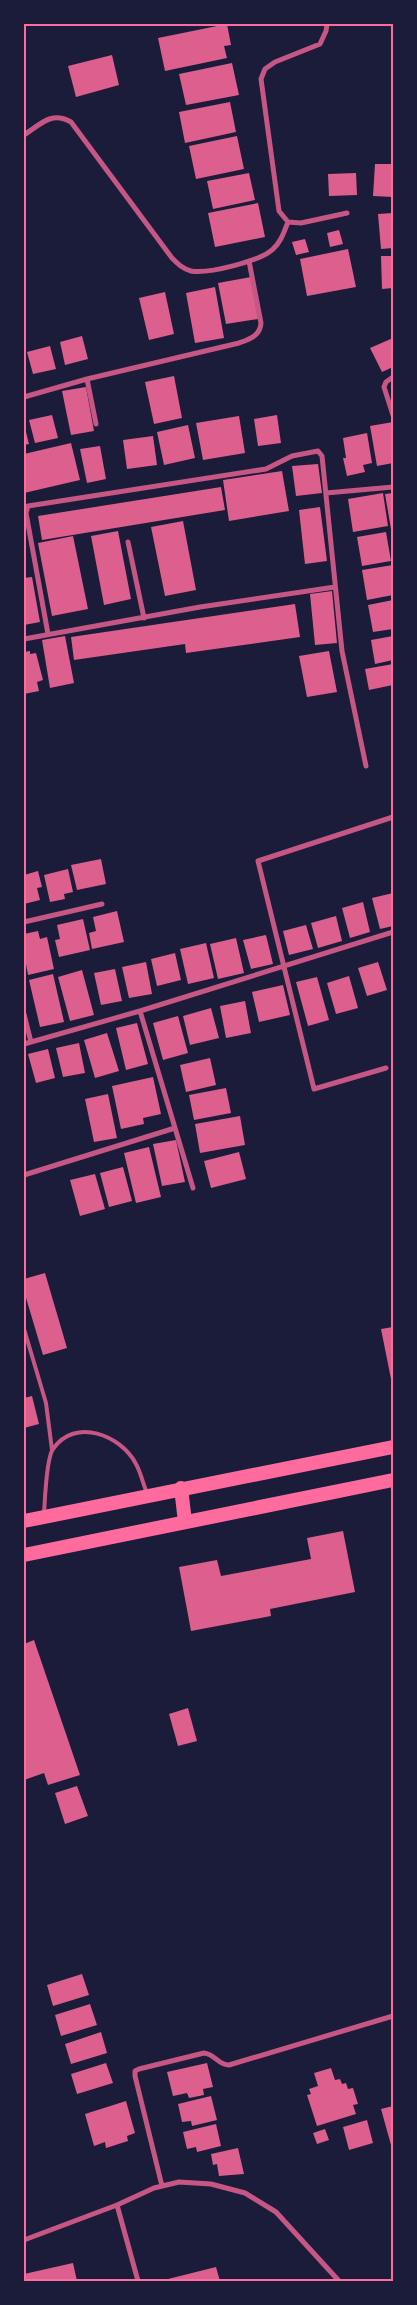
<svg xmlns="http://www.w3.org/2000/svg" width="417" height="2305" viewBox="0 0 417 2305" font-family="'Archivo Narrow',sans-serif">
<style>
.building{fill:#dd5f8e}
.lines{fill:none;stroke-linecap:round;stroke-linejoin:round}
.service{stroke:#c65784;stroke-width:4}
.minor{stroke:#c65784;stroke-width:5}
.trunk{stroke:#ff6b9d;stroke-width:14}
.neatline{fill:none;stroke:#ff6b9d;stroke-width:2}
</style>
<rect width="100%" height="100%" fill="#1b1b3a"/>
<!-- building -->
<path class="building" d="M227,24l4,21 -7,1 3,12 -62,13 -7,-33z
M112,55l7,30 -43,12 -8,-31z
M232,63l7,32 -53,10 -7,-31z
M230,102l6,30 -51,11 -6,-31z
M237,136l7,33 -48,10 -7,-33z
M375,164h18v33l-20,-1z
M249,173l6,27 -42,9 -6,-28z
M356,173l1,22 -28,1 -1,-22z
M258,203l7,34 -50,10 -7,-34z
M393,213v35l-12,1 -3,-35z
M339,230l4,14 -13,3 -3,-14z
M305,239l4,13 -13,3 -4,-13z
M348,249l8,38 -49,9 -7,-37z
M381,256h12v32l-11,1z
M251,277l7,42 -32,5 -8,-41z
M215,287l9,51 -29,5 -9,-50z
M165,292l9,42 -25,6 -10,-42z
M82,336l6,23 -23,6 -5,-23z
M393,338v29l-11,5 -12,-24z
M50,346l6,23 -23,5 -6,-22z
M174,376l8,42 -28,6 -9,-42z
M86,387l8,44 -23,4 -9,-44z
M52,415l6,23 -23,5 -6,-23z
M277,415l4,28 -23,3 -4,-27z
M239,416l6,37 -42,7 -7,-37z
M393,422v41l-16,3 -7,-40z
M24,424l5,20 -5,1z
M188,425l7,33 -31,7 -7,-33z
M367,433l5,30 -9,2 2,7 -18,4 -4,-18h3l-3,-20z
M153,436l4,29 -30,4 -4,-29z
M71,443l9,37 -56,13v-39z
M100,446l6,33 -19,4 -7,-34z
M318,464l4,29 -26,3 -4,-30z
M282,471l7,40 -60,10 -6,-41z
M221,487l4,23 -183,30 -4,-24z
M383,493l5,33 -35,6 -5,-33z
M393,493v35l-2,1 -6,-35z
M320,507l7,54 -22,3 -6,-54z
M183,521l13,69 -31,6 -14,-69z
M118,531l13,68 -27,6 -13,-69z
M386,532l5,29 -29,5 -5,-29z
M73,536l15,73 -36,7 -14,-73z
M393,565v30l-26,5 -5,-30z
M32,577l8,45 -16,3v-47z
M332,591l5,52 -22,2 -5,-51z
M393,600v29l-20,3 -5,-27z
M295,604l5,33 -114,16 -1,-9 -111,16 -3,-23z
M65,636l9,47 -24,5 -8,-48z
M393,636v24l-18,4 -4,-24z
M30,651v3l6,-1 7,27 -6,2 2,9 -15,3v-42z
M329,651l8,41 -30,5 -8,-41z
M393,664v21l-24,5 -4,-21z
M101,859l5,25 -29,6 -6,-25z
M68,869l5,23 -9,2 1,5 -15,3 -6,-27z
M38,871l4,16 -5,1 3,12 -16,4v-29z
M393,893v33l-13,3 -8,-31z
M363,902l7,30 -20,6 -8,-30z
M117,911l7,31 -32,7 -3,-16 7,-2 -3,-14z
M336,916l6,25 -24,7 -7,-25z
M83,919l7,31 -31,7 -4,-17 5,-1 -3,-14z
M306,925l7,24 -24,6 -6,-24z
M38,931l2,8 7,-2 7,32 -26,6 -4,-22v-19z
M266,935l7,29 -22,5 -8,-29z
M236,938l8,35 -26,6 -8,-35z
M206,943l8,35 -26,6 -8,-35z
M175,953l6,27 -24,6 -6,-27z
M146,962l6,32 -23,4 -7,-31z
M378,962l9,28 -20,6 -9,-28z
M115,969l7,32 -21,4 -7,-32z
M82,970l12,45 -24,6 -12,-44z
M53,974l11,48 -24,5 -11,-47z
M349,976l9,32 -22,6 -9,-31z
M317,977l12,43 -21,6 -12,-44z
M283,985l7,30 -31,7 -7,-30z
M245,1001l6,32 -25,5 -6,-32z
M211,1008l8,30 -29,7 -7,-29z
M178,1016l10,37 -25,7 -10,-37z
M137,1023l11,41 -22,6 -10,-42z
M107,1033l12,38 -24,7 -11,-38z
M79,1043l6,30 -22,4 -7,-29z
M48,1049l7,29 -19,5 -8,-29z
M210,1058l6,27 -30,7 -6,-27z
M153,1077l8,37 -18,4 1,6 -23,5 -9,-43z
M226,1088l5,25 -37,7 -5,-25z
M108,1094l9,44 -23,4 -9,-43z
M240,1116l5,29 -45,8 -5,-29z
M176,1140l9,42 -23,4 -9,-42z
M149,1147l12,50 -25,6 -12,-50z
M239,1152l7,27 -35,9 -7,-27z
M123,1167l9,34 -23,6 -9,-34z
M95,1174l10,35 -25,7 -10,-36z
M45,1273l22,75 -24,7 -19,-64v-12z
M393,1327v57h-1l-11,-55z
M32,1396l7,28 -15,4v-30z
M343,1531l12,61 -85,17 1,7 -80,15 -12,-64 38,-7 4,16 90,-17 -4,-21z
M34,1640l46,135 -32,10 -4,-12 -20,7v-136z
M188,1708l9,33 -19,5 -9,-32z
M77,1786l11,30 -23,8 -10,-31z
M82,1974l7,21 -36,11 -6,-21z
M90,2004l7,21 -36,11 -6,-21z
M101,2032l6,21 -36,11 -6,-20z
M106,2063l7,20 -36,11 -6,-20z
M207,2063l6,24 -10,2 1,6 -15,3 -2,-5 -14,3 -6,-24z
M331,2068l4,12 5,-1 2,5 4,-1 2,6 5,-1 5,16 -5,1 3,9 -39,12 -10,-31 4,-1 -2,-5 9,-3 -4,-13z
M211,2096l6,24 -25,6 -1,-5 -9,1 -4,-18z
M126,2101l9,32 -8,3 1,5 -22,7 -1,-6 -11,4 -9,-32z
M393,2106v38l-2,1 -10,-36z
M367,2120l6,23 -24,7 -6,-23z
M216,2124l5,22 -24,6 -1,-5 -9,2 -4,-17z
M325,2129l4,11 -12,4 -4,-11z
M238,2148l6,26 -25,2 -2,-12 -4,1 -2,-11z
M73,2263l4,18h-53v-7z
M216,2267l4,14h-60z"/>
<g class="lines">
<!-- service -->
<path class="service" d="M24,1329l22,74 6,47
M44,1514c1,-14 2,-55 9,-65 22,-32 68,-14 83,15 5,9 7,20 11,29"/>
<!-- minor -->
<path class="minor" d="M327,24l-1,7 -6,13 -45,18 -10,7 -4,10 18,132 9,11 13,1 46,-10
M24,135c17,-11 27,-24 47,-13l101,136c6,6 11,11 19,13 17,3 70,-10 82,-22 8,-7 11,-17 15,-27
M393,377l-7,5 -2,5 9,28
M87,379l9,45
M24,397l63,-18 152,-36c11,-4 21,-7 22,-20l-12,-62
M326,493l67,-6
M128,542l16,76
M48,634l-22,-121 2,-7 238,-37 26,-13 26,-5 4,5 20,195 24,115
M24,639l176,-32 135,-20
M24,922l78,-18
M140,1011l53,177
M24,1014l7,28
M24,1044l116,-33 253,-79
M386,1068l-72,21 -56,-228 135,-44
M24,1175l151,-47
M162,2186l-27,-110v-5l4,-2 65,-16c11,1 14,12 25,12l164,-49
M117,2205l21,76
M24,2240l93,-35 37,-17 25,-6 32,2 34,9 31,19 63,69"/>
<!-- trunk -->
<path class="trunk" d="M181,1488l4,34
M24,1521l369,-74
M24,1555l369,-75"/>
</g>
<!-- border -->
<rect width="417" height="2305" fill="none" stroke="#1b1b3a" stroke-width="50"/>
<rect x="25" y="25" width="367" height="2255" class="neatline"/>
</svg>
